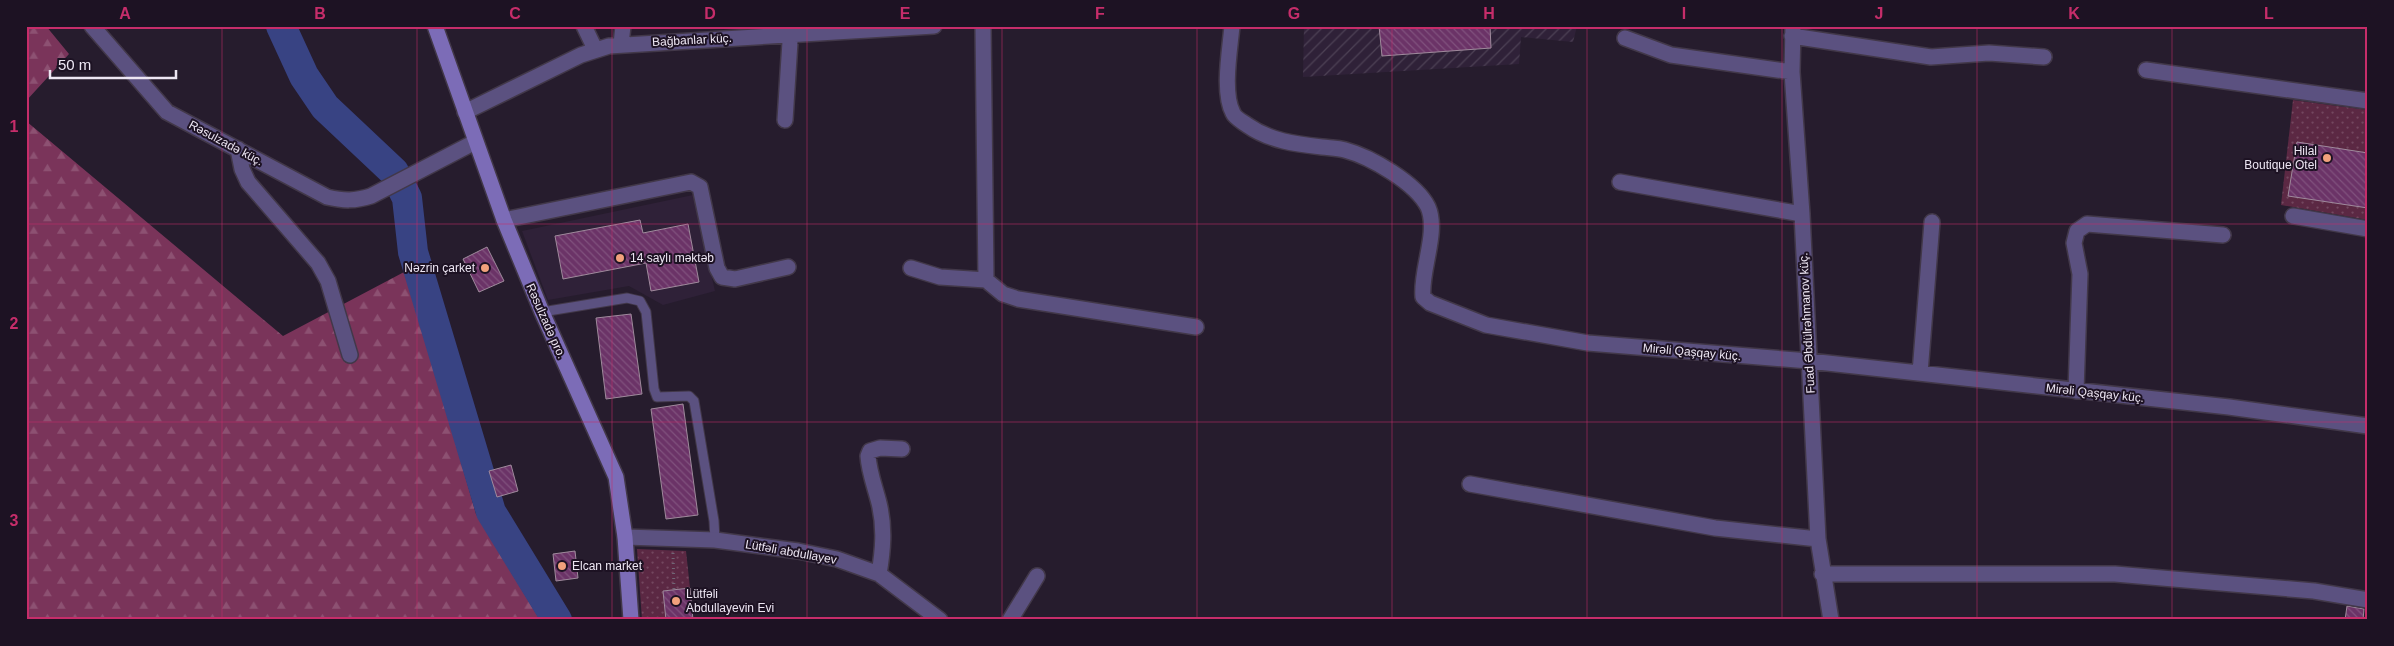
<svg xmlns="http://www.w3.org/2000/svg" width="2394" height="646" viewBox="0 0 2394 646" font-family="Arial,sans-serif">
<style>
.built{fill:#2f2138}
.industrial{fill:url(#industrial-furrows)}
.grass{fill:url(#grass-dots)}
.forest{fill:url(#forest-firs)}
.lines{fill:none;stroke-linecap:round;stroke-linejoin:round}
.river{stroke:#384383;stroke-width:30}
.building{fill:url(#building-back-hatch);stroke:#9f8a9c}
.lane-casing{stroke:#423849;stroke-width:11}
.street-casing{stroke:#423849;stroke-width:18}
.secondary-casing{stroke:#423849;stroke-width:18}
.path{stroke:#6f6675;stroke-width:3;stroke-dasharray:1 4;stroke-linecap:butt}
.lane{stroke:#5b5180;stroke-width:9}
.street{stroke:#5b5180;stroke-width:15}
.secondary{stroke:#7c6cb7;stroke-width:15}
.grid{fill:none;stroke:#c62d6a;stroke-width:1;stroke-opacity:0.55}
.poi-dot{fill:#f1a17c;stroke:#1d1223;stroke-width:2}
.labels{text-anchor:middle;dominant-baseline:central;stroke-width:4;stroke-linejoin:round;paint-order:stroke}
.street-label{font-size:12px;fill:#ede6f3;stroke:#1d1223}
.poi-label{font-size:12px;fill:#ede6f3;stroke:#1d1223;text-anchor:start}
.neatline{fill:none;stroke:#c62d6a;stroke-width:2}
.grid-label{font-size:16px;text-anchor:middle;font-weight:bold;fill:#c62d6a}
</style>
<defs>
<pattern id="industrial-furrows" width="10" height="10" patternUnits="userSpaceOnUse" patternTransform="scale(1.25)"><rect width="10" height="10" fill="#2f2138"/><path d="M-1 1l2-2M0 10L10 0M9 11l2-2" fill="none" stroke="#4d4155"/></pattern>
<pattern id="grass-dots" width="8" height="8" patternUnits="userSpaceOnUse" patternTransform="scale(1.25)"><rect width="8" height="8" fill="#5b2843"/><path d="M2 2h.1M6 6h.1" fill="none" stroke="#73475f" stroke-width="1.8" stroke-linecap="round"/></pattern>
<pattern id="forest-firs" width="22" height="20" patternUnits="userSpaceOnUse" patternTransform="scale(1.25)"><rect width="22" height="20" fill="#7a345a"/><path d="M5 1l3.5 6h-7zM16 11l3.5 6h-7z" fill="#8d5172"/></pattern>
<pattern id="building-back-hatch" width="6" height="6" patternUnits="userSpaceOnUse" patternTransform="scale(1.25)"><rect width="6" height="6" fill="#6b3367"/><path d="M-1 5l2 2M0 0l6 6M5-1l2 2" fill="none" stroke="#80517d"/></pattern>
</defs>
<rect width="100%" height="100%" fill="#261c2d"/>
<!-- built -->
<path class="built" d="M693,195l22,96 -52,14 -34,-19 -81,14 -26,-69z"/>
<!-- industrial -->
<path class="industrial" d="M1304,26h273l-4,16 -52,-5 -2,27 -216,13z"/>
<!-- grass -->
<path class="grass" d="M2293,100l75,10v110l-87,-15z
M637,549l49,2 4,37 -27,3 3,29h-24z"/>
<!-- forest -->
<path class="forest" d="M26,26h20l23,28 -43,47z
M26,121l257,215 123,-65 70,243 64,106h-514z"/>
<g class="lines">
<!-- river -->
<path class="river" d="M281,26l23,50 21,31 69,65 13,26 6,54 78,260 66,108"/>
</g>
<!-- building -->
<path class="building" d="M1379,26h111l1,22 -109,8z
M2297,142l71,11v55l-80,-12z
M640,220l3,13 45,-9 11,58 -48,9 -5,-28 -83,16 -8,-43z
M487,247l17,34 -25,11 -16,-33z
M631,314l11,80 -36,5 -10,-81z
M683,404l15,111 -32,4 -15,-110z
M511,465l7,26 -21,6 -8,-26z
M575,551l3,27 -22,3 -3,-27z
M690,588l3,32h-27l-3,-29z
M2347,606l17,3 -1,11h-18z"/>
<g class="lines">
<!-- lane casing -->
<g class="lane-casing">
<path id="lane" d="M542,312l85,-14 13,3 6,11 8,77 3,8 32,-1 5,5 20,120 1,19"/>
</g>
<!-- street casing -->
<g class="street-casing">
<path id="street" d="M92,26l75,86 160,85c17,4 28,4 44,-1l104,-54
M584,26l11,23
M983,26l3,254
M1232,26c-2,23 -10,67 1,87 2,5 10,9 14,12 23,16 48,19 75,22 8,1 16,1 23,3 26,7 71,33 83,57 11,25 -8,64 -5,90l7,6 56,22 102,18 221,18 420,46 139,19
M1793,26l-1,46 10,142 16,325 13,81
M1792,36l139,21 58,-4 55,4
M1625,38l46,17 121,17
M621,44l2,-18
M2146,70l222,31
M465,112l116,-57 28,-9 325,-20
M785,120l6,-94
M238,149l4,20 6,13 70,81 10,18 22,74
M1620,182l182,32
M2293,216l75,13
M504,220l187,-38 9,5 17,81 5,9 13,2 53,-12
M911,268l29,9 46,3 17,14 15,5 178,28
M1920,373l12,-151
M2076,391l4,-117 -6,-31 3,-12 10,-7 136,11
M1470,484l245,44 103,11
M625,537l90,3 83,11 39,8 42,15 61,46
M879,574c4,-24 6,-47 0,-71 -4,-16 -10,-31 -11,-47l2,-5 10,-3 22,1
M1822,574h293l199,17 54,9
M1010,620l27,-44"/>
</g>
<!-- secondary casing -->
<g class="secondary-casing">
<path id="secondary" d="M435,26l69,194 38,92 74,165 9,60 6,83"/>
</g>
<!-- path -->
<path class="path" d="M673,553l1,37"/>
<!-- lane -->
<use href="#lane" class="lane"/>
<!-- street -->
<use href="#street" class="street"/>
<!-- secondary -->
<use href="#secondary" class="secondary"/>
</g>
<!-- grid -->
<path class="grid" d="M222,26v594M417,26v594M612,26v594M807,26v594M1002,26v594M1197,26v594M1392,26v594M1587,26v594M1782,26v594M1977,26v594M2172,26v594M26,224h2342M26,422h2342"/>
<!-- markers -->
<g class="poi-dot">
<circle cx="2327" cy="158" r="5"/>
<circle cx="620" cy="258" r="5"/>
<circle cx="485" cy="268" r="5"/>
<circle cx="562" cy="566" r="5"/>
<circle cx="676" cy="601" r="5"/>
</g>
<g class="labels">
<!-- street labels -->
<g class="street-label">
<text transform="translate(692 40) rotate(-3)">Bağbanlar küç.</text>
<text transform="translate(226 143) rotate(28)">Rəsulzadə küç.</text>
<text transform="translate(546 321) rotate(66)">Rəsulzadə pro.</text>
<text transform="translate(1807 323) rotate(-93)">Fuad Əbdülrəhmanov küç.</text>
<text transform="translate(1692 352) rotate(5)">Mirəli Qaşqay küç.</text>
<text transform="translate(2095 393) rotate(6)">Mirəli Qaşqay küç.</text>
<text transform="translate(791 552) rotate(10)">Lütfəli abdullayev</text>
</g>
<!-- poi labels -->
<g class="poi-label">
<text x="2317" y="151" text-anchor="end">Hilal<tspan x="2317" dy="14">Boutique Otel</tspan></text>
<text x="630" y="258">14 saylı məktəb</text>
<text x="475" y="268" text-anchor="end">Nəzrin çarket</text>
<text x="572" y="566">Elcan market</text>
<text x="686" y="594">Lütfəli<tspan x="686" dy="14">Abdullayevin Evi</tspan></text>
</g>
</g>
<!-- border -->
<rect width="2394" height="646" fill="none" stroke="#1d1223" stroke-width="55"/>
<!-- scale -->
<path d="M50 70v8h126v-8" fill="none" stroke="#ede6f3" stroke-width="2.5"/>
<text x="58" y="70" font-size="15" fill="#ede6f3" stroke="#1d1223" stroke-width="4" paint-order="stroke">50 m</text>
<rect x="28" y="28" width="2338" height="590" class="neatline"/>
<g class="grid-label">
<text x="125" y="19">A</text>
<text x="320" y="19">B</text>
<text x="515" y="19">C</text>
<text x="710" y="19">D</text>
<text x="905" y="19">E</text>
<text x="1100" y="19">F</text>
<text x="1294" y="19">G</text>
<text x="1489" y="19">H</text>
<text x="1684" y="19">I</text>
<text x="1879" y="19">J</text>
<text x="2074" y="19">K</text>
<text x="2269" y="19">L</text>
<text x="14" y="132">1</text>
<text x="14" y="329">2</text>
<text x="14" y="526">3</text>
</g>
</svg>
